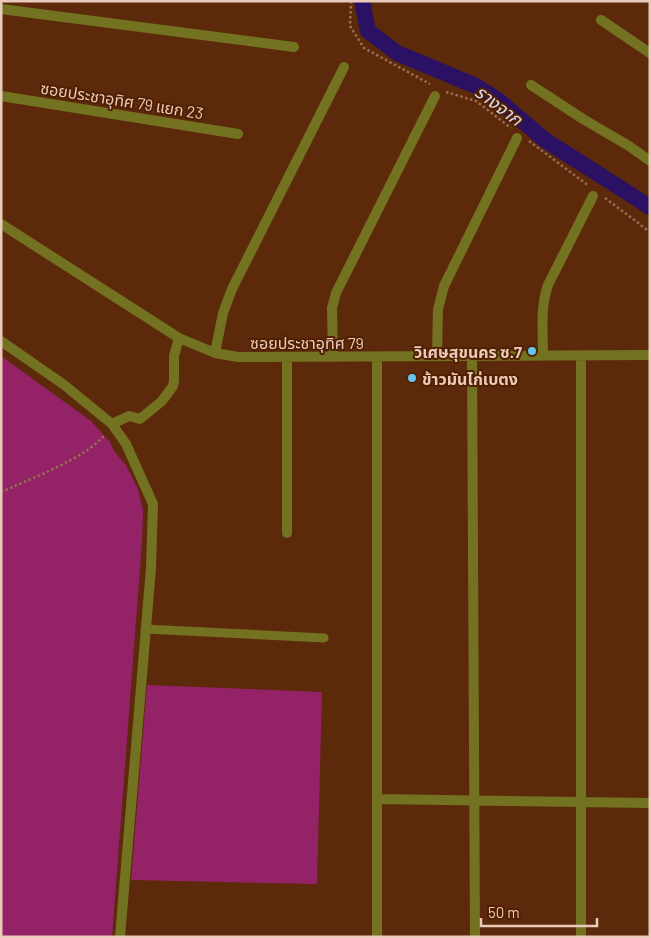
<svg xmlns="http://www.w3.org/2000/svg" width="651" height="938" viewBox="0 0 651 938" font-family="Barlow,'Noto Sans Thai',sans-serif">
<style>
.green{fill:#932266}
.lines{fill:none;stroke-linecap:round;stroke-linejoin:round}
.canal{stroke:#2a1163;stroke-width:16}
.path{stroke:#976d54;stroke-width:2.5;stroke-dasharray:2.5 2.5;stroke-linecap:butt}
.service{stroke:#737221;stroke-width:9}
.minor{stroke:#737221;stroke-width:10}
.poi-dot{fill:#65c5ee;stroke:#502000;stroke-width:2}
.labels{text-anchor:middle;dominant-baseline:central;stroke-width:4;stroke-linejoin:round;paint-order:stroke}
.street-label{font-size:16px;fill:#eacbbb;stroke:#502000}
.poi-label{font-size:16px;font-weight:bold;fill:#eacbbb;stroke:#502000;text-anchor:end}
.water-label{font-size:18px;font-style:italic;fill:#dad8f4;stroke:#502000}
</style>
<rect width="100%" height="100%" fill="#5c2a0b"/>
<!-- green -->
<path class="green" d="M1,356l90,65 19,21 4,9 12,14 12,24 5,21 -1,32 -30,395h-111z
M147,685l175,7 -5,192 -186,-4z"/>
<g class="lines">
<!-- canal -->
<path class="canal" d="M362,1l6,30 29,22 79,33 22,14 47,40 105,67"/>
<!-- path -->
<path class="path" d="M351,1l-1,25 14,22 66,36
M446,92l30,9 35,27
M529,141l60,45
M605,198l45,34
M1,492c25,-11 89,-36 103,-57"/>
<!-- service -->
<path class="service" d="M145,629l179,9"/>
<!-- minor -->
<path class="minor" d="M1,9l293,38
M601,20l49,33
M531,85l52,34 46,27 21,15
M1,96l237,38
M1,224l178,114 36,15 23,4 412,-2
M1,341l62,43 49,40 14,20 27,60 -2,64 -31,369
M215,353l8,-40 9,-24 112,-222
M437,356l1,-47 6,-23 73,-148
M472,356l3,581
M543,356c0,-24 -3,-48 5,-71l45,-89
M581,356v581
M287,357v176
M333,357l-1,-49 4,-15 99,-197
M112,424l17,-8 11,3 22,-18 11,-15 1,-5v-25l5,-18
M377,799l273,4
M377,937v-580"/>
</g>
<!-- markers -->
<g class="poi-dot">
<circle cx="532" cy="351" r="5"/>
<circle cx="412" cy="378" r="5"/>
</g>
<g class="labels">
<!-- street labels -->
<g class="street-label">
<text transform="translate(122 100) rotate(9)">ซอยประชาอุทิศ 79 แยก 23</text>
<text x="307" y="342">ซอยประชาอุทิศ 79</text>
</g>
<!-- poi labels -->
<g class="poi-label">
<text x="522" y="351">วิเศษสุขนคร ซ.7</text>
<text x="422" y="378" text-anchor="start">ข้าวมันไก่เบตง</text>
</g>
<!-- water labels -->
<g class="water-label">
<text transform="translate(499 105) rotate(37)">รางจาก</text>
</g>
</g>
<!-- border -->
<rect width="651" height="938" fill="none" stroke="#eacbbb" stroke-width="5"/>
<!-- scale -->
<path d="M481 918v8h116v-8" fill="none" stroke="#eacbbb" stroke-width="2.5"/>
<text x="488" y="918" font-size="15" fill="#eacbbb" stroke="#502000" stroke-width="4" paint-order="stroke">50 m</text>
</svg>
